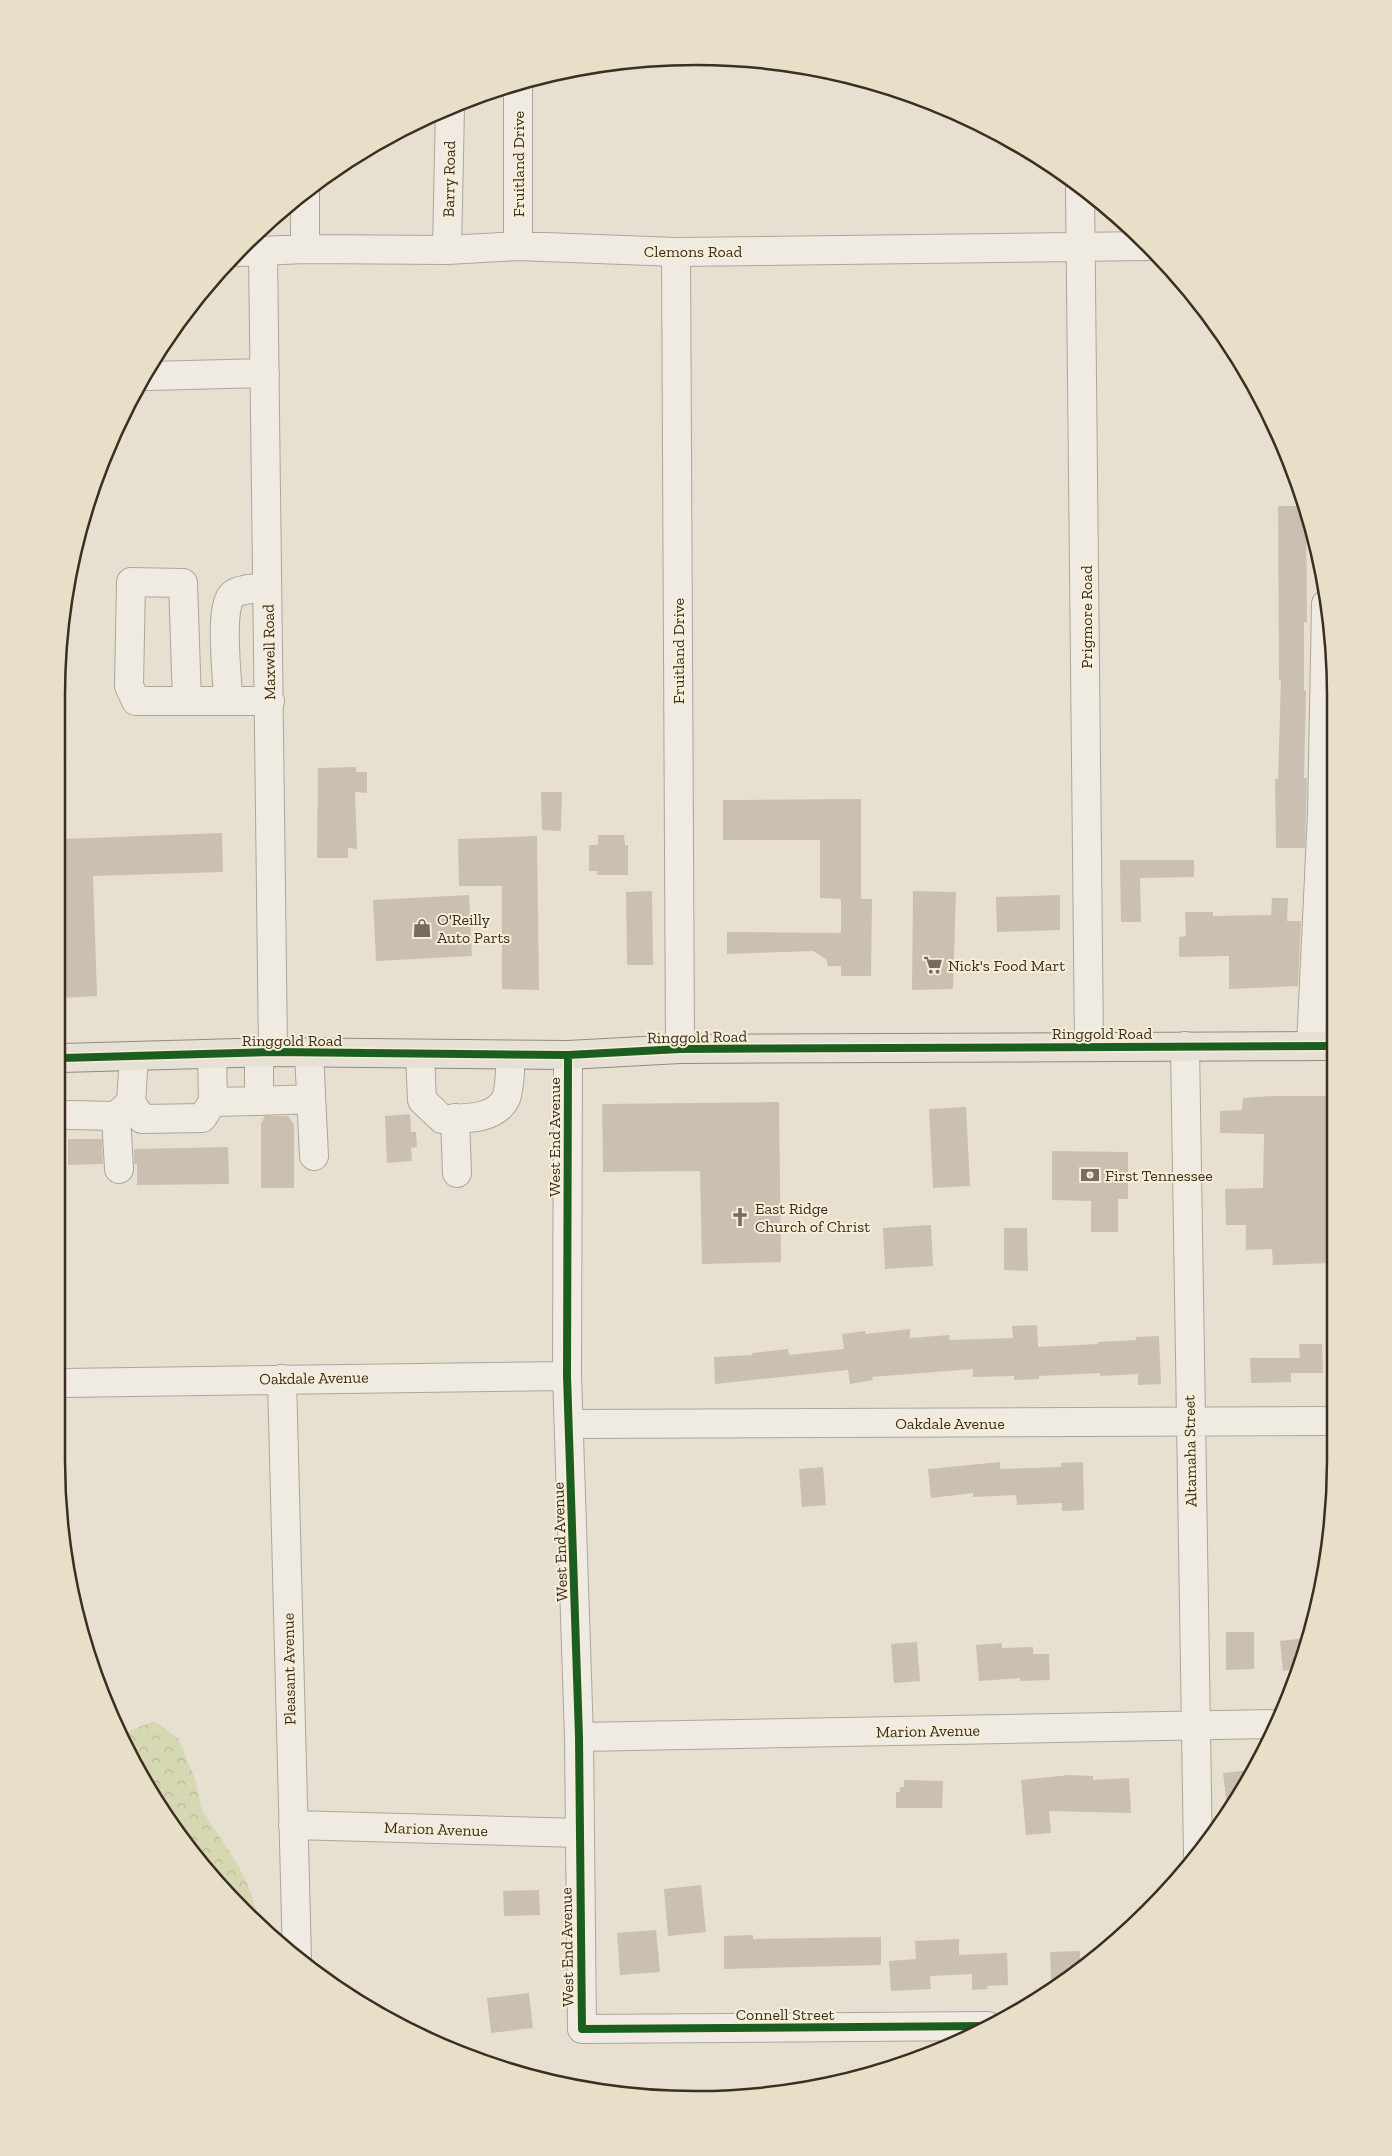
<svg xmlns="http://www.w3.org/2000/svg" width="1392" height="2156" viewBox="0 0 1392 2156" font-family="'Zilla Slab',serif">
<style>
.forest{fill:url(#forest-crowns)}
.building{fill:#cbbfb2}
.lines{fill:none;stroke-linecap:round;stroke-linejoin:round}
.minor-casing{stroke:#ada599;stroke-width:30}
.major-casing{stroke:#928b80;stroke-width:30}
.minor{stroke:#efebe3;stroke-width:28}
.major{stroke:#e6e1d4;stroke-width:28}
.cycleway-casing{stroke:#f7eed8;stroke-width:11}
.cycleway{stroke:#1b5e20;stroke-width:8}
.labels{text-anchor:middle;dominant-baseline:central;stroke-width:4;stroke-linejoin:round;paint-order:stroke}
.street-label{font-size:16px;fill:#3d2e20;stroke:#f7eed8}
.poi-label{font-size:16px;fill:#3d2e20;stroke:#f7eed8;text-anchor:start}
.rim{fill:none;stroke:#3d2e20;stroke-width:2.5}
</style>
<defs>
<pattern id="forest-crowns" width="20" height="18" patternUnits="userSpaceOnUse" patternTransform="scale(1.25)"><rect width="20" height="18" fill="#d6d7b3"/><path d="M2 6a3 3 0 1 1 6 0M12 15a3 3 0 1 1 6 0" fill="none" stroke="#b9b99a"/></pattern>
</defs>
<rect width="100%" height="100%" fill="#e7e0d1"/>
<!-- forest -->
<path class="forest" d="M154,1721l24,17 17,41 7,31 36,55 13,27 10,36 -18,-16 -79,-96 -38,-77 3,-8z"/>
<!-- building -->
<path class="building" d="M1278,506h27l1,3 1,113h-3v69h2l-2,87h3l-2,70h-29l-1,-69h3l3,-99h-2z
M356,767v5h11v21l-12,-1 2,57 -9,-1v10h-31l1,-90z
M541,792h21l-1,39 -19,-1z
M861,799v100h11l-1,77h-30v-10h-13l-2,-7 -13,-8 -86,3v-22l114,1v-34l-21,-1v-58h-97v-40z
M222,833l1,39 -130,4 4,120 -35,2v-159z
M598,835h26l1,10h3v30h-31v-4h-8v-26h9z
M537,836l2,154 -37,-1v-103h-43l-1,-47z
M1120,860h74v17l-54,1 1,44h-20z
M652,891l1,74h-26l-1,-73z
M913,891l43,1 -3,97 -41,1z
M469,895l3,61 -96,5 -3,-61z
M1060,895v35l-63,2 -1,-35z
M1272,898h16l-1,23h14l-3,65 -69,3v-33l-50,1v-20l7,-1 -1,-24h28v4l58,-1z
M1272,1096h60v73h-4l4,94 -59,2 -1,-16 -26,1v-25h-20l-1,-36 38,-1 1,-54 -44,-1v-22l22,-1 1,-12z
M779,1102l2,160 -79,2 -2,-93 -97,1 -1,-68z
M966,1107l4,79 -37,2 -4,-79z
M410,1114l1,18h5l1,15 -6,1 1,13 -25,2 -2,-47z
M265,1116h23l6,8v64h-33v-64z
M68,1139h34l1,25 -35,1z
M228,1147l1,37 -92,1v-21h-3v-15z
M1052,1151l76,1v47h-10v33h-27v-31l-39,-1z
M931,1225l2,41 -48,3 -2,-41z
M1004,1228h23l1,43 -24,-1z
M1037,1325l1,22 60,-3v-2l38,-2v-3l23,-1 2,48 -23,1v-11l-38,2v-3l-61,3v3l-25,1v-4l-41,1v-8l-101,8 1,3 -23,4 -2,-14 -133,14 -1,-27 38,-2v-2l36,-4 1,6 55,-6 -2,-15 23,-3 1,3 44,-5v9l39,-3 1,5 63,-2 -1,-12z
M1299,1344h23l1,29h-32v9l-40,1 -1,-25h50z
M1000,1462v7l61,-2v-4l22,-1 1,48 -22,1v-8l-45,2 -1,-10 -43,2v-4l-42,5 -3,-29z
M823,1467l3,38 -24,2 -3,-38z
M1226,1632h28v37l-28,1z
M1305,1638l-8,31 -14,2 -3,-30z
M917,1642l3,39 -26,2 -3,-39z
M1002,1643v5l31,-1v7h16l1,26 -30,1v-3l-41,3 -3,-36z
M1252,1770l-24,45v1l-5,-43z
M1069,1775l24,1v4l36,-2 2,35 -82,-2 2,22 -25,2 -5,-55z
M904,1780l39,1 -1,27h-46v-16h4v-5h4z
M701,1885l5,47 -38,4 -4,-47z
M539,1890l1,25 -36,1 -1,-25z
M656,1930l4,42 -40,3 -3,-42z
M753,1935v4l128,-2v28l-157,4v-33z
M959,1939v16l48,-2 1,32 -21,1 1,3 -16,1v-16l-42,2 1,13 -40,2 -2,-30 27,-2 -1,-18z
M1080,1951v16l-15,13h-14l-1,-28z
M529,1993l4,35 -42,5 -4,-35z"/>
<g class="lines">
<!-- minor casing -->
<g class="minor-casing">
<path id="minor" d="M1080,188l9,858
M518,246v-163
M305,249v-59
M447,250l3,-142
M239,252l66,-3 142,1 71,-4 158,6 471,-6
M263,252l10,800
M676,252l4,797
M147,376l118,-3
M228,700c0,-19 -10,-95 5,-106 9,-6 24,-5 34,-7
M187,701l-4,-118 -52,-1 -2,104 7,15h134
M1185,1046l13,809
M1311,1046l11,-232 4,-210
M259,1053v48l52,-2
M309,1053l5,103
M212,1054l1,48 46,-1
M420,1054l2,46 20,19c21,-1 53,2 64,-21 4,-9 4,-32 5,-43
M568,1055l-1,321 12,361 3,292 406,-3
M134,1057l-3,45 11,17 60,-1 11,-16
M70,1115l46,1 15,-14
M116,1116l3,53
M455,1118l2,55
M282,1379l15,580
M62,1383l505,-7
M570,1424l761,-3
M579,1737l698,-13
M293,1825l286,8"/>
</g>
<!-- major casing -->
<g class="major-casing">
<path id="major" d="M62,1058l211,-6 295,3 112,-6 653,-3"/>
</g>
<!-- minor -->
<use href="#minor" class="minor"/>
<!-- major -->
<use href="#major" class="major"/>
<!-- cycleway casing -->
<g class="cycleway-casing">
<path id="cycleway" d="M568,1055l-1,321 12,361 3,292 406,-3
M62,1058l211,-6 295,3 112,-6 653,-3"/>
</g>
<!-- cycleway -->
<use href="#cycleway" class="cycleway"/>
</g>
<!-- icons -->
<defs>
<g id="shop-bare" transform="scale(1.5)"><path d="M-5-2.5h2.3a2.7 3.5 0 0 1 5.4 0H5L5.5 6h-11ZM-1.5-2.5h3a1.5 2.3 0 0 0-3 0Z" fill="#786c5e" stroke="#f7eed8" stroke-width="2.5" paint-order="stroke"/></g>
<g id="supermarket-bare" transform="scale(1.5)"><path d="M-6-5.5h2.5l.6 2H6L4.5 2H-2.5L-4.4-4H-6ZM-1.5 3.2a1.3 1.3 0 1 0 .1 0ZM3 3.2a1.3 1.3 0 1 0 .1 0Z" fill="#786c5e" stroke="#f7eed8" stroke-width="2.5" paint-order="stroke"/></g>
<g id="bank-bare" transform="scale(1.5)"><path d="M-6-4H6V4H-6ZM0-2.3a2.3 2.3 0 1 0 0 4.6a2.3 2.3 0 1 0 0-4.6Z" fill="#786c5e" stroke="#f7eed8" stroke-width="2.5" paint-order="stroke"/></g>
<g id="church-bare" transform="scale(1.5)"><path d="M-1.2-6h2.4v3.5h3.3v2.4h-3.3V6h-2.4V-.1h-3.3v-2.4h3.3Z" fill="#786c5e" stroke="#f7eed8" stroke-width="2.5" paint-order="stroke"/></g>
</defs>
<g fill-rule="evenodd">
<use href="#shop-bare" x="422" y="928"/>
<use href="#supermarket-bare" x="933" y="965"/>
<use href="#bank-bare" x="1090" y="1175"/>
<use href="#church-bare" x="740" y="1217"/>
</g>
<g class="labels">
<!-- street labels -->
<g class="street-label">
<text transform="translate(518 164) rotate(-90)">Fruitland Drive</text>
<text transform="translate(449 179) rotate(-89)">Barry Road</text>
<text x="693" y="251">Clemons Road</text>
<text transform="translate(1086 617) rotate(-90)">Prigmore Road</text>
<text transform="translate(678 651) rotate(-90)">Fruitland Drive</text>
<text transform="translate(269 652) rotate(-91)">Maxwell Road</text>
<text x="1102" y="1033">Ringgold Road</text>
<text transform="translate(697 1037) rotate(-1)">Ringgold Road</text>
<text x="292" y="1040">Ringgold Road</text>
<text transform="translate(554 1137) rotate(-90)">West End Avenue</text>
<text transform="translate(314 1378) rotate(-1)">Oakdale Avenue</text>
<text x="950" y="1423">Oakdale Avenue</text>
<text transform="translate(1190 1451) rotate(-91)">Altamaha Street</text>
<text transform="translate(560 1542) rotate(-92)">West End Avenue</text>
<text transform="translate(289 1669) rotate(-91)">Pleasant Avenue</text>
<text transform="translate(928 1731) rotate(-1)">Marion Avenue</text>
<text transform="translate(436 1829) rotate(2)">Marion Avenue</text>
<text transform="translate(567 1947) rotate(-91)">West End Avenue</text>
<text x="785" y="2014">Connell Street</text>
</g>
<!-- poi labels -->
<g class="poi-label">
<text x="437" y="919">O'Reilly<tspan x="437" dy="18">Auto Parts</tspan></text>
<text x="948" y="965">Nick's Food Mart</text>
<text x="1105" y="1175">First Tennessee</text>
<text x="755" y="1208">East Ridge<tspan x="755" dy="18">Church of Christ</tspan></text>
</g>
</g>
<!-- crop -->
<path d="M0 0H1392V2156H0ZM696 65H696A631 631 0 0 1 1327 696V1460A631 631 0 0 1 696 2091H696A631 631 0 0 1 65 1460V696A631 631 0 0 1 696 65Z" fill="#e8dfc9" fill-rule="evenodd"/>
<path class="rim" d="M696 65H696A631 631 0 0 1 1327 696V1460A631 631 0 0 1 696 2091H696A631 631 0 0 1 65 1460V696A631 631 0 0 1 696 65Z"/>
</svg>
